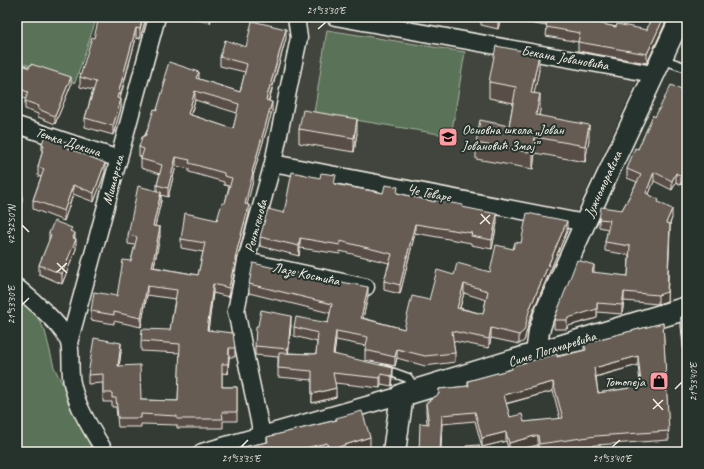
<svg xmlns="http://www.w3.org/2000/svg" width="704" height="469" viewBox="0 0 704 469" font-family="Caveat,sans-serif">
<style>
.built{fill:#42453d}
.green{fill:#5a7358;stroke:#a7b2a0}
.lines{fill:none;stroke-linecap:round;stroke-linejoin:round}
.service-casing{stroke:#f4f1e8;stroke-width:11}
.minor-casing{stroke:#f4f1e8;stroke-width:19}
.tertiary-casing{stroke:#f4f1e8;stroke-width:23}
.secondary-casing{stroke:#f4f1e8;stroke-width:25}
.service{stroke:#26332d;stroke-width:8}
.minor{stroke:#26332d;stroke-width:16}
.tertiary{stroke:#26332d;stroke-width:20}
.secondary{stroke:#26332d;stroke-width:22}
.wall{fill:#584e47;stroke:#f4f1e8;fill-rule:evenodd}
.shaded-wall{fill:#474039;stroke:#f4f1e8}
.building{fill:#665b52;stroke:#f4f1e8;fill-rule:evenodd}
.ticks{fill:none;stroke:#f4f1e8;stroke-width:1.5}
.labels{text-anchor:middle;dominant-baseline:central;stroke-width:4;stroke-linejoin:round;paint-order:stroke}
.street-label{font-size:14px;fill:#f4f1e8;stroke:#26332d}
.poi-label{font-size:14px;fill:#f4f1e8;stroke:#26332d;text-anchor:start}
.neatline{fill:none;stroke:#f4f1e8;stroke-width:1.5}
.ticks-label{font-size:10px;text-anchor:middle;fill:#f4f1e8}
</style>
<rect width="100%" height="100%" fill="#333b34"/>
<filter id="ink" filterUnits="userSpaceOnUse"><feTurbulence type="fractalNoise" baseFrequency=".025" numOctaves="2"/><feDisplacementMap in="SourceGraphic" scale="8" xChannelSelector="R" yChannelSelector="G"/><feConvolveMatrix kernelMatrix="1 2 1 2 8 2 1 2 1" color-interpolation-filters="sRGB"/></filter>
<g filter="url(#ink)">
<!-- built -->
<path class="built" d="M310,19l328,59 -62,134 -293,-54 6,-43z"/>
<!-- green -->
<path class="green" d="M17,17h80l-22,66 -58,-22z
M327,30l138,22 -14,84 -137,-23z
M17,293l15,14 13,24 9,36 43,85h-80z"/>
<g class="lines">
<!-- service casing -->
<g class="service-casing">
<path id="service" d="M661,59l26,9
M383,369l25,9 8,12"/>
</g>
<!-- minor casing -->
<g class="minor-casing">
<path id="minor" d="M335,17l318,57
M17,125l102,34
M273,163l312,60
M246,261l120,26
M17,287c14,12 47,39 52,56 3,13 0,27 3,40 5,25 20,47 33,69
M69,343l88,-326
M262,435l-26,-124 10,-50 27,-98 26,-125 -3,-21
M202,452l200,-57"/>
</g>
<!-- tertiary casing -->
<g class="tertiary-casing">
<path id="tertiary" d="M536,354l3,-23 5,-16 41,-92 96,-206"/>
</g>
<!-- secondary casing -->
<g class="secondary-casing">
<path id="secondary" d="M394,452l8,-57 285,-87"/>
</g>
<!-- service -->
<use href="#service" class="service"/>
<!-- minor -->
<use href="#minor" class="minor"/>
<!-- tertiary -->
<use href="#tertiary" class="tertiary"/>
<!-- secondary -->
<use href="#secondary" class="secondary"/>
</g>
<!-- wall -->
<path class="wall" d="M146,17l-6,22 -4,-1 -16,61 1,9 -8,27 -28,-8v-9l8,-28 -13,-3v-10l14,-39z
M192,17h20l-2,6 -16,-4z
M244,17h15v3z
M471,17h30l-3,12 -17,-4v-4l-10,-2z
M522,17h55v2l39,8 31,3 4,-13h17l-21,46 -69,-12v-9l-32,-6 1,-10 -25,-4z
M286,38l-17,63 3,10 -19,65v5l-6,23 2,10 -12,45 -8,38 -16,-4 -5,37 27,18v9h-6l-1,17 -6,-1v14h15v34h-14v7h-46v-3l-36,-1v3h-23l-2,-20h-4v-5h-9v-19l-15,1v-9l33,-23 -2,14 22,34 37,1 2,-48 -39,-2v-10l29,-11 5,-31 -28,-4 -6,32 -27,-6v3l-23,-4v-9l26,-15 14,-35 4,-16 -7,-1v-9l29,-44v-6l3,-11 -19,-6v-11l-2,-1v-9l18,-37 7,-22v-10l35,1 41,13 5,-20 -25,-6v-9l26,-10zM195,100l42,13 -4,16 -42,-14zM176,166l13,3v3l35,10v3l5,1 -4,17 -8,17 -36,19v9l22,4 -5,23 -44,-8 6,-31 -5,-10 6,-25v-6l7,2z
M17,62l54,23 -16,39 -17,-7v-3l-13,-5v-8l1,-2 -9,-3z
M539,70l-5,23 6,17 -1,5 50,25 -4,22 -50,-9 -2,16 -57,-10v-16l33,-17 4,-23 -24,-5v-16z
M687,93l-6,92 -5,-3 -4,8 -18,-9 -5,13 10,9 13,15 -2,6v9l-3,68 -9,3 -34,-3 -2,13 -25,-2v6l-29,8 -1,3h-13v-9l40,-47 34,3 1,-21 -24,-4v-9l3,-13 -9,-2v-8l23,-9 15,-28 -10,-4v-9l11,-20 17,-32z
M299,129l58,4 -3,19 -55,-9z
M42,144l27,5 36,23 -11,30 -21,-8 -9,27 -31,-12v-9l8,-23 -3,-1v-9l4,-14z
M320,178l16,6 47,9h15l37,9 28,5 34,16 -5,26 -21,-4v-2l-56,-10 -15,61 -16,-4v-9l5,-18 -49,-12v3l-40,-6 -1,8 -39,-10v-9z
M567,231l-37,87 -6,23 -5,3 -28,-6 -2,10 -36,-7 2,12v9l-30,4 -28,-8 -2,8 -30,-6v-10l1,-4 -30,-6 -2,14 59,23 -1,9 -11,-2 -1,4 -45,-5 1,14 -24,6v-23l-34,-3v-20l-23,-2v-9l36,-21 -3,28 28,1 1,-12 -23,-6v-9l34,-4 2,-10 -81,-20v-9l119,12 -5,22 41,11 25,-29 25,-25 36,-3 23,-23 8,-6zM464,293l22,7 -3,14 -23,-6z
M72,232l3,7 1,10 -14,35 -23,-10v-9l10,-24v-8z
M687,316v71l-6,-61v-9z
M663,323l6,117 -73,5 -48,7h-9l-1,-7 -29,7 -3,-11 -24,6 -7,-26 -33,3 -1,28h-22l8,-28 -1,-12v-9l13,-9v-5l29,-3v-5l44,-12v-3l72,-16v-7zM638,365l2,18 -11,1v4l-31,5 -2,-16zM553,391l7,28 -36,3 -14,-5 -4,-13z
M336,418l34,29 -18,5h-113v-4l28,-6v-5l69,-17z"/>
<!-- shaded-wall -->
<path class="shaded-wall" d="M143,17h3l-6,22v-10z
M210,17h2l-2,6z
M499,17h2l-3,12v-9z
M664,17h4l-21,46v-9z
M136,28v10l-19,69v-9z
M286,29v9l-20,71v-9z
M539,54v16l-8,39v-16z
M199,72v9l-3,-3z
M71,77v8l-16,39v-8z
M195,91v9l-7,23v-9z
M540,94v16l-4,21v-16z
M121,99v9l-8,27v-9z
M272,102v9l-19,65v5l-8,32v-9l7,-32z
M357,119v14l-3,19v-14z
M589,125v15l-4,22v-16z
M535,137v16l-2,16v-16z
M176,157v9l-8,31v-9z
M105,163v9l-11,30v-9z
M687,165v9l-6,11v-9z
M654,172v9l-8,21v-9z
M676,173v9l-4,8v-9z
M73,185v9l-9,27v-10z
M161,192v9l-8,34v-9z
M22,193v9l-5,10v-8z
M249,205v9l-12,45 -8,38v-9l8,-38z
M672,209v9l-6,14v-9z
M497,214v9l-5,26v-9z
M567,221v10l-37,87 -6,23 -5,3v-9l11,-27z
M415,224v9l-15,61v-9z
M670,224l-3,77 -9,3v-9z
M160,227v9l-8,40v-9z
M75,233v9l1,-3v10l-14,35v-10l11,-36z
M21,236v8l-4,8v-8z
M300,238v10l-1,8v-10z
M594,265v9l-2,-2z
M213,284v9l-6,46v-9z
M464,284v9l-7,24v-9z
M147,286v9l-6,32v-9z
M368,287v9l-7,31v-9z
M624,292v9l-2,13v-9z
M597,303v15l-29,8 -1,3v-9l1,-2z
M291,316v9l-3,33v-9z
M491,328v10l-2,10v-9z
M336,331v9l-3,24v-10z
M121,343v9l-3,23v-9z
M229,348v9l-1,17v-10z
M397,349v9l-2,8v-9z
M638,356v9l-44,12v-9z
M393,368v9l-1,9v-10z
M381,374v10l-1,4v-10z
M553,382v9l-49,13v-9z
M336,388v9l-24,6v-9z
M506,432v9l-24,6v-9z
M538,435v10l-29,7v-9z
M370,437v10l-18,5h-23v-2z
M327,443v9h-30v-2z"/>
<!-- building -->
<path class="building" d="M99,17h44l-3,12 -4,-1 -19,70 4,1 -8,27 -28,-8 11,-36 -16,-5 12,-40 2,1z
M485,17h14l-1,3z
M546,17h30l-1,1 41,9 1,-3 30,6 4,-13h13l-17,37 -69,-12 2,-9 -34,-6 2,-10z
M252,21l34,8 -20,71 6,2 -20,70h1l-8,32 4,1 -12,45 -8,38 -16,-4 -6,46 26,3 2,15h-6l-1,16h-6v23h15v25h-15l1,7h-46v-3l-36,-2v4h-23l-2,-20h-4v-5h-9v-19l-15,1 6,-37 27,5 -3,23 22,-1 1,35 37,1 2,-57 -39,-3 1,-12 28,1 7,-40 -30,-4 -6,32 -27,-6v3l-23,-4 3,-19 23,4 6,-36 8,1 6,-24 -9,-2 10,-49 23,6 -8,34 7,1 -8,40 46,8 7,-32 -24,-4 4,-26 32,7 5,-17h3l7,-25 -8,-2v-3l-35,-10 1,-3 -14,-3 -8,31 -11,-3 5,-20 -21,-6 3,-10 -5,-2 3,-10 4,-2 8,-26 3,1 9,-31 -2,-1 5,-16 30,10 -3,6 44,14 7,-28 -27,-7 5,-17 21,7zM195,91l44,13 -6,25 -45,-15z
M496,46l43,8 -8,39 9,1 -4,21 53,10 -4,21 -50,-9 -2,16 -57,-10 4,-23 29,6 7,-39 -27,-5z
M17,62l12,6 2,-4 40,13 -16,39 -17,-7 1,-3 -14,-5 3,-9 -11,-4z
M671,85l16,8v72l-6,11 -5,-3 -4,8 -18,-9 -8,21 13,7 -1,2 14,7 -6,14 4,1 -3,68 -9,3 -34,-3 -2,13 -25,-2v6l-29,9 -1,2h-13l23,-60 17,5 -2,7 36,4 2,-30 -25,-4 5,-22 -11,-1 2,-12 21,3 19,-35 -14,-6 8,-21 3,1 15,-34 2,2z
M303,110l54,9 -3,19 -55,-9z
M45,135l24,8 -1,5 37,15 -11,30 -21,-8 -9,26 -31,-11 11,-31 -6,-2 6,-22 -2,-1z
M292,172l28,6 1,-5 15,2 -2,9 49,9 2,-8 13,2 -1,6 38,9v-2l28,5 -1,2 35,7 -5,26 -21,-4 1,-3 -57,-9 -15,61 -16,-4 8,-27 -52,-13v4l-40,-7 -1,8 -39,-9 8,-28 16,4z
M17,190l5,3 -5,11z
M527,213l40,8 -37,87 -6,23 -5,4 -28,-7 -2,11 -37,-8 3,22 -30,3 -28,-7 -2,8 -30,-7 3,-13 -32,-6 -3,23 60,14 -1,8 -11,-2 -1,4 -47,-5 3,15 -24,6v-23l-34,-3 1,-15 37,1 2,-21 -24,-6 2,-10 32,6 4,-19 -83,-20 4,-21 73,17v-1l42,8 -7,31 43,11 8,-33 17,4 8,-30 17,5 3,-12 33,9 6,-27 17,4 2,-7 6,1zM464,284l24,7 -5,23 -26,-6z
M54,221l18,7 -2,3 5,2 -2,5 3,1 -14,35 -23,-9 12,-30 -2,-2z
M17,233l4,3 -4,8z
M261,310l30,6 -3,33 -33,-3 1,-20h2z
M687,316v62l-6,-61z
M663,323l6,108 -73,5 -57,8 -1,-9 -29,8 -3,-11 -24,6 -7,-26 -33,3 -2,37h-21l1,-29 9,1 -3,-21 13,-9v-5l30,-3 -1,-5 44,-12v-3l45,-12v3l29,-7 -2,-7zM638,356l3,27 -12,1 1,4 -32,5 -4,-25zM553,382l10,36 -39,4 -2,-8 -12,3 -6,-22z
M362,411l8,26 -41,13 -2,-7 -30,7v2h-12l-1,-1 -5,1h-39l-1,-4 29,-6 -1,-5 70,-17 -1,-2z
M479,445l1,7h-13l-1,-6z"/>
</g>
<!-- ticks -->
<path class="ticks" d="M318,29l8,-7M481,214l9,10M480,224l10,-9M22,225l7,7M57,263l10,10M57,272l10,-9M22,305l7,-7M675,389l7,-7M653,399l10,11M653,409l10,-9M241,447l7,-7M612,447l8,-7"/>
<!-- icons -->
<defs>
<g id="school-square" transform="scale(1)"><rect x="-9" y="-9" width="18" height="18" rx="4" fill="#ff9aa2" stroke="#26332d"/><path d="M0-5L7-2L0 1L-7-2ZM-4 1L0 2.5L4 1V4Q0 6-4 4Z" fill="#111"/></g>
<g id="shop-square" transform="scale(1)"><rect x="-9" y="-9" width="18" height="18" rx="4" fill="#ff9aa2" stroke="#26332d"/><path d="M-5-2.5h2.3a2.7 3.5 0 0 1 5.4 0H5L5.5 6h-11ZM-1.5-2.5h3a1.5 2.3 0 0 0-3 0Z" fill="#111"/></g>
</defs>
<g fill-rule="evenodd">
<use href="#school-square" x="448" y="137"/>
<use href="#shop-square" x="659" y="381"/>
</g>
<g class="labels">
<!-- street labels -->
<g class="street-label">
<text transform="translate(565 58) rotate(10)">Бекана Јовановића</text>
<text transform="translate(68 142) rotate(18)">Тетка Докина</text>
<text transform="translate(113 180) rotate(-75)">Мишарска</text>
<text transform="translate(603 184) rotate(-65)">Јужноморавска</text>
<text transform="translate(429 193) rotate(11)">Че Геваре</text>
<text transform="translate(256 226) rotate(-75)">Рентгенова</text>
<text transform="translate(306 274) rotate(12)">Лазе Костића</text>
<text transform="translate(552 349) rotate(-17)">Симе Погачаревића</text>
</g>
<!-- poi labels -->
<g class="poi-label">
<text x="462" y="129">Основна школа „Јован<tspan x="462" dy="16">Јовановић Змај”</tspan></text>
<text x="645" y="381" text-anchor="end">Тотопеја</text>
</g>
</g>
<!-- margin -->
<rect width="704" height="469" fill="none" stroke="#26332d" stroke-width="44"/>
<rect x="22" y="22" width="660" height="425" class="neatline"/>
<g class="ticks-label">
<text x="326" y="14">21°53'30"E</text>
<text transform="translate(11 225) rotate(-90)" y="4">42°32'50"N</text>
<text transform="translate(11 305) rotate(-90)" y="4">21°53'30"E</text>
<text transform="translate(693 382) rotate(-90)" y="4">21°53'40"E</text>
<text x="241" y="462">21°53'35"E</text>
<text x="612" y="462">21°53'40"E</text>
</g>
</svg>
